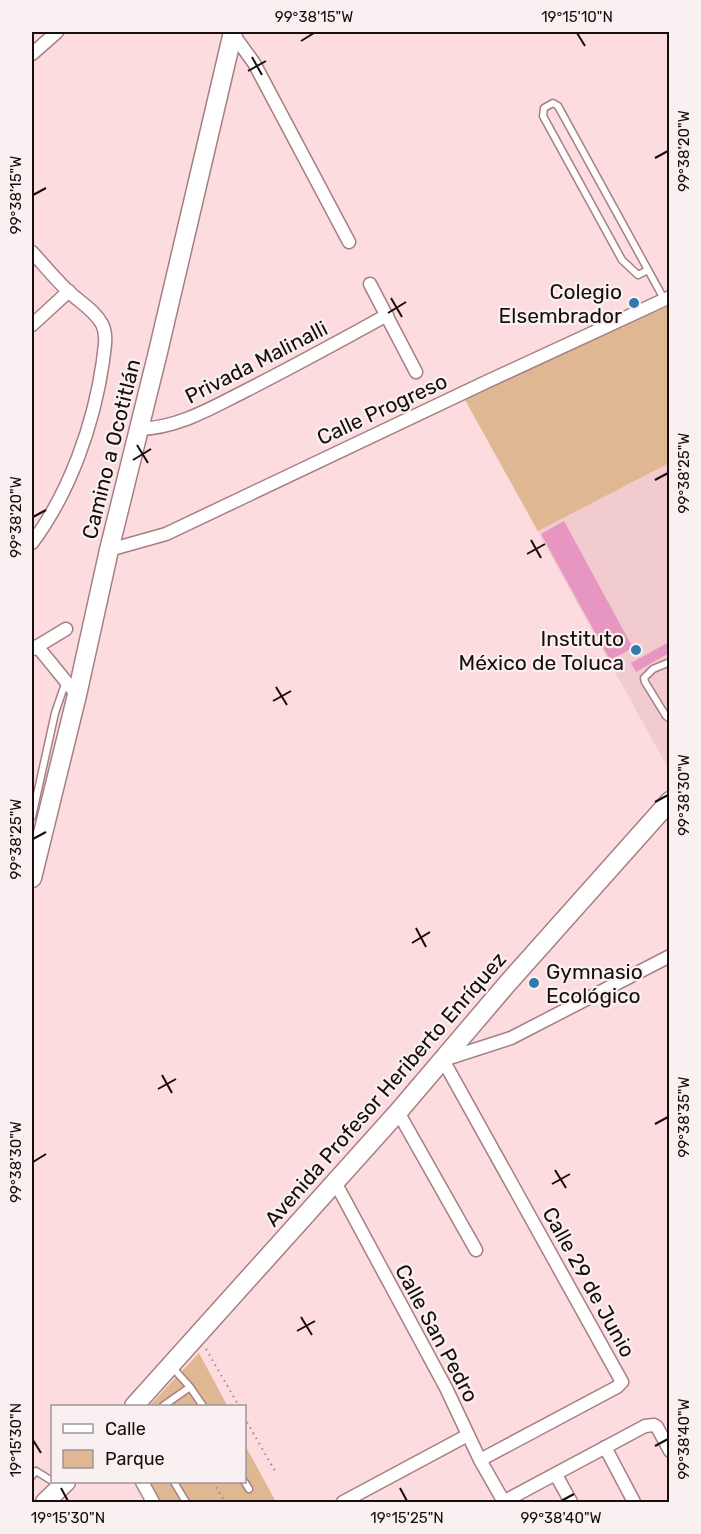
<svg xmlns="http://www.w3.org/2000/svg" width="701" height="1534" viewBox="0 0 701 1534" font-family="Rubik,sans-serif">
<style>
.built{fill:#f2cbce}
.green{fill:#dfb792}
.building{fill:#e795c1}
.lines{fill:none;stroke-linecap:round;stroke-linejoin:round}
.service-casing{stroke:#a57f83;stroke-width:9}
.minor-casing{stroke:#a57f83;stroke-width:15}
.secondary-casing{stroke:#a57f83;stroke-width:21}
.path{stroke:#a1888a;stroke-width:2;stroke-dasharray:1.5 4.5;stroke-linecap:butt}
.service{stroke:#fff;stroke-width:6}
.minor{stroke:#fff;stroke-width:12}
.secondary{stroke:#fff;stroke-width:18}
.ticks{fill:none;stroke:#190c0d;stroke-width:2}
.poi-dot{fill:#317aae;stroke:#f9f1f1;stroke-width:2}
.labels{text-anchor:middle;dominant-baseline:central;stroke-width:4.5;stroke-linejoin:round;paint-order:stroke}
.poi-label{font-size:21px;fill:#190c0d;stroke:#f9f1f1;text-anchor:end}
.street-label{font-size:21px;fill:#190c0d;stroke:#f9f1f1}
.neatline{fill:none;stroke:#190c0d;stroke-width:2}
.ticks-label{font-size:15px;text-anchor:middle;fill:#190c0d}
</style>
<rect width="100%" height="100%" fill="#fddcdf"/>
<!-- built -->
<path class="built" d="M669,306l1,464h-1l-205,-372z"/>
<!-- green -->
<path class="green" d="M669,306v157l-131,68 -74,-133z
M199,1353l28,52 -3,1h-75z
M245,1445l31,57h-115l-12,-20h95z"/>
<!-- building -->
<path class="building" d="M564,521l69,127 -23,12 -69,-126z
M669,642v11l-33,19 -5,-9z"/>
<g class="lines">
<!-- service casing -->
<g class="service-casing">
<path id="service" d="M648,270l-10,5 -16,-15 -79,-144 1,-8 9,-5 5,3 106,193
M670,662l-17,7 -9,9 1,4 21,34 4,3
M32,817l23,-104 11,-32
M172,1367l18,20 13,19
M163,1406l27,-19
M32,1476l4,-5 16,10
M244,1481l5,8
M174,1482l12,20"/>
</g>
<!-- minor casing -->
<g class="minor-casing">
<path id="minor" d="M233,34l21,29 95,179
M32,54l25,-22
M32,252c12,13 24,28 37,40 11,10 26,19 33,32 6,12 2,25 1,37 -9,63 -33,131 -71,182
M370,284l46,88
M32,325l37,-34
M139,429c40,-1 74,-22 108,-39 47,-24 93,-49 140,-75
M109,550l57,-16 318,-151 186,-86
M37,646l40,49
M33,649l33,-20
M398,1112l78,138
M335,1182l111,206 34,72 24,42
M605,1447l29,55
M480,1460l137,-73 5,-5 -179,-322 68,-22 159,-82
M556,1475l15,27
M142,1482l11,20
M343,1502l125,-67
M503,1502l142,-76 9,-1 3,2 13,24"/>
</g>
<!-- secondary casing -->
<g class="secondary-casing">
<path id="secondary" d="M32,878l45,-183 32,-145 49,-198 75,-320
M134,1406l264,-294 109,-128 163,-183
M45,1502l21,-20"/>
</g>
<!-- path -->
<path class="path" d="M206,1349l33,57
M244,1417l31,54
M213,1482l12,20"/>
<!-- service -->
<use href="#service" class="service"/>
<!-- minor -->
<use href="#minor" class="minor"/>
<!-- secondary -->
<use href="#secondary" class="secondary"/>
</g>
<!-- ticks -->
<path class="ticks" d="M577,33l8,13M301,41l13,-8M252,57l10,18M248,71l18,-10M655,158l13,-7M33,195l13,-7M391,298l11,19M388,313l18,-11M137,445l11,18M133,460l18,-11M655,480l13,-7M33,517l13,-7M531,540l10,18M527,554l18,-10M276,687l11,18M273,701l18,-10M655,802l13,-7M33,839l13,-7M416,928l10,19M412,943l18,-11M162,1075l10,18M158,1089l18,-10M655,1124l13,-7M33,1162l13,-8M555,1170l11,18M552,1184l18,-10M301,1317l11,18M297,1331l18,-10M33,1440l8,13M655,1446l13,-7M61,1488l7,13M400,1488l7,13M561,1501l13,-7"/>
<!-- markers -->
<g class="poi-dot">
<circle cx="634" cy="303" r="6"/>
<circle cx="636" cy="650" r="6"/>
<circle cx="534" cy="983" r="6"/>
</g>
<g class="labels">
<!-- poi labels -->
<g class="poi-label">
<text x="622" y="291">Colegio<tspan x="622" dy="24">Elsembrador</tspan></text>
<text x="624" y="638">Instituto<tspan x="624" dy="24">México de Toluca</tspan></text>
<text x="546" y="971" text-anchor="start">Gymnasio<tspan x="546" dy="24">Ecológico</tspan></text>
</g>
<!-- street labels -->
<g class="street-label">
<text transform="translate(256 362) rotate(-27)">Privada Malinalli</text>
<text transform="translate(382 409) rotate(-25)">Calle Progreso</text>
<text transform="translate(111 449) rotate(-76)">Camino a Ocotitlán</text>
<text transform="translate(385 1089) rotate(-49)">Avenida Profesor Heriberto Enríquez</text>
<text transform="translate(589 1282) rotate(61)">Calle 29 de Junio</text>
<text transform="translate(437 1333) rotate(62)">Calle San Pedro</text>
</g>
</g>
<!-- border -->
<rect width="701" height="1534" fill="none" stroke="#f9f1f1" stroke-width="66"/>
<!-- legend -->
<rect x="51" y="1405" width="195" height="78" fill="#f9f1f1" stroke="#9f9596" stroke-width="1.5"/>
<rect x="63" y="1424" width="30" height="9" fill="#ffffff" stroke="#9f9596" stroke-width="1.5"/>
<text x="105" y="1435" font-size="18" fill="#190c0d">Calle</text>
<rect x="63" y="1450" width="30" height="18" fill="#dfb792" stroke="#9f9596" stroke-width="1.5"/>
<text x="105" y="1465" font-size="18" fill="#190c0d">Parque</text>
<rect x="33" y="33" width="635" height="1468" class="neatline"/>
<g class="ticks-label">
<text x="314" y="22">99°38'15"W</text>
<text x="577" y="22">19°15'10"N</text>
<text transform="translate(684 151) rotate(-90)" y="5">99°38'20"W</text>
<text transform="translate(16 195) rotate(-90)" y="5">99°38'15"W</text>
<text transform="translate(684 473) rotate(-90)" y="5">99°38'25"W</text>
<text transform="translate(16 517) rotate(-90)" y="5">99°38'20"W</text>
<text transform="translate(684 795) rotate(-90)" y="5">99°38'30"W</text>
<text transform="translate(16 839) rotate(-90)" y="5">99°38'25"W</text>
<text transform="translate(684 1117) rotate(-90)" y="5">99°38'35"W</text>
<text transform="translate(16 1162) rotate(-90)" y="5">99°38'30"W</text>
<text transform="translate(684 1439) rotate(-90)" y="5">99°38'40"W</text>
<text transform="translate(16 1440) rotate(-90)" y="5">19°15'30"N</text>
<text x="68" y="1523">19°15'30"N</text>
<text x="407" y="1523">19°15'25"N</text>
<text x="561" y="1523">99°38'40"W</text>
</g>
</svg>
